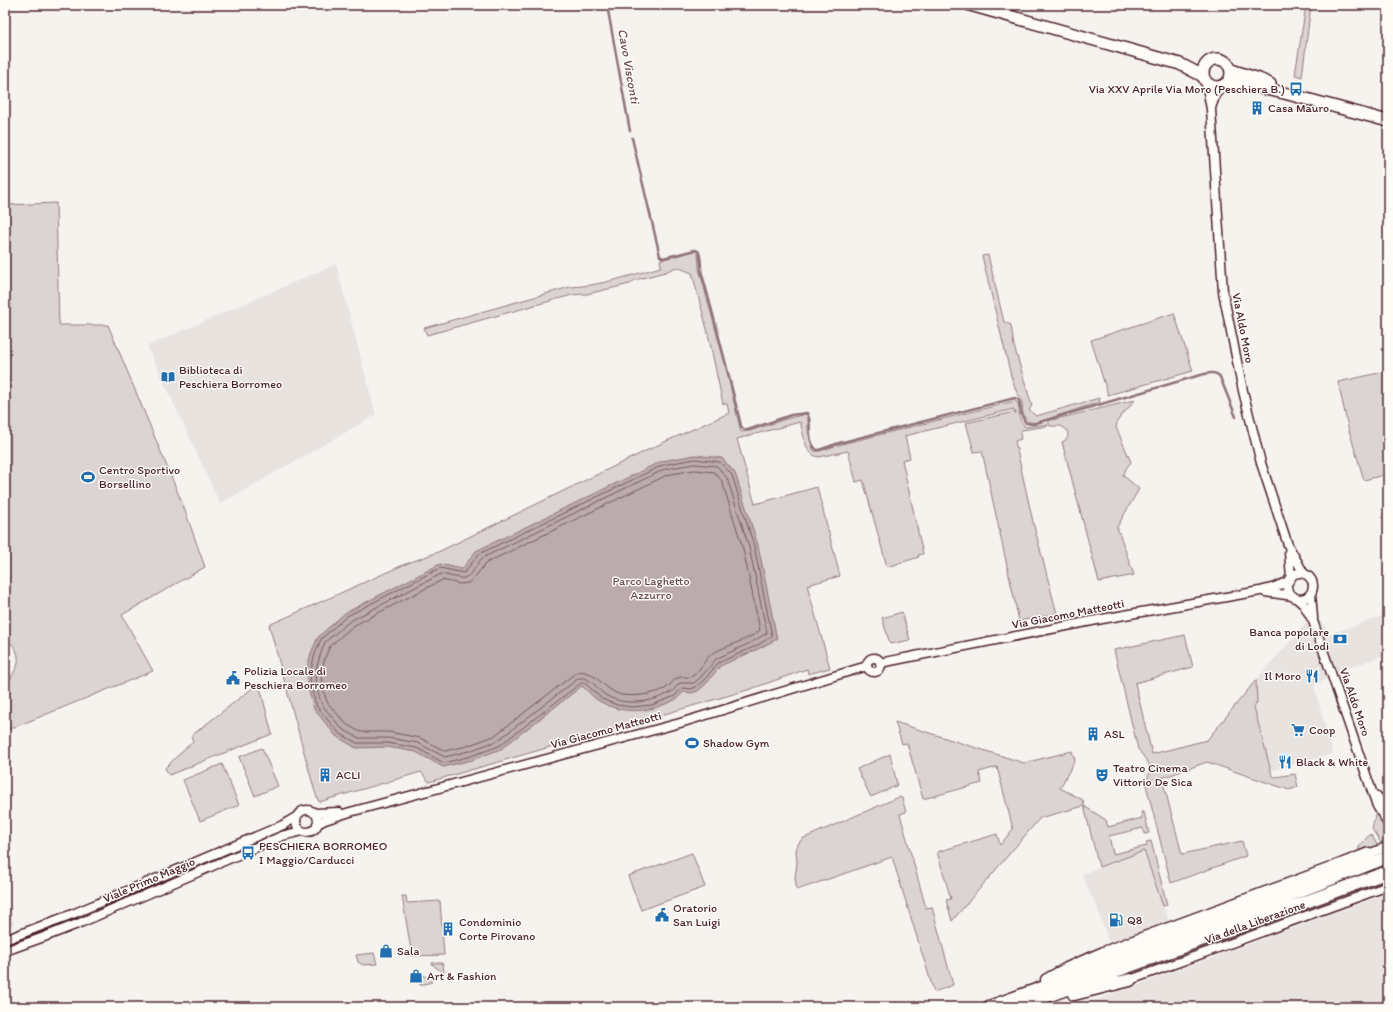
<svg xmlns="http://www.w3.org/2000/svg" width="1393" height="1012" viewBox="0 0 1393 1012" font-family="Itim,sans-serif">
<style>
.built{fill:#e9e3e0}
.green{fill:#dcd4d2;stroke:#937a7e}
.water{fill:#bbabac;stroke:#8e7378}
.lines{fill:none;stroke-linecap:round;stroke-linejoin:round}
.shore{stroke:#77575f;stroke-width:1}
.stream{stroke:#8e7378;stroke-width:2.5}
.minor-casing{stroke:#4a1f2b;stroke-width:11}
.major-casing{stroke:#4a1f2b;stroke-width:14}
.highway-casing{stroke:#4a1f2b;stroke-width:15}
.minor{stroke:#fdfcf7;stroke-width:8}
.major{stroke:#fdfcf7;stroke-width:11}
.highway{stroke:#fdfcf7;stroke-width:12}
.labels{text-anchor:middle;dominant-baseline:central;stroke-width:3;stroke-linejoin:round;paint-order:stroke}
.poi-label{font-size:12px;fill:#4a1f2b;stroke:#fdfcf7;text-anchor:start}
.street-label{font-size:12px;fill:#4a1f2b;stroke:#fdfcf7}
.park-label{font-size:12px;fill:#6e4c55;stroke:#fdfcf7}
.water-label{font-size:13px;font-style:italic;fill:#725058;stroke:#fdfcf7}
</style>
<rect width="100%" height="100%" fill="#f6f3ef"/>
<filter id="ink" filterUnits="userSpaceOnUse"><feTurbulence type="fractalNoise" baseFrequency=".025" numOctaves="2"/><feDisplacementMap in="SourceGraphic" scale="8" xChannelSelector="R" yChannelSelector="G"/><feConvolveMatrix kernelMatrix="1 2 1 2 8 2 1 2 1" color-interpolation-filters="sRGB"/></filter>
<g filter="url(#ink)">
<!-- built -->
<path class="built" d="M336,264l40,151 -156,89 -73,-158z
M1388,614v40l-45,16 -29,15 19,69 -62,17 -17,-64 3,-5 -1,-22 54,-61 8,-2 12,17z
M1144,851l25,70 -60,22 -12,-36 -9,-18 -6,-15z
M1388,893v114h-311z
M5,897l9,27 -9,3z"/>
<!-- green -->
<path class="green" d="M1306,5h5l-9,72 -7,-2z
M56,203l3,122h49l75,180 22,62 -83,48 31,56 -148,60v-51l6,-2c2,-5 6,-10 7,-15 2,-9 -5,-21 -13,-24v-434z
M695,251l3,1 1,17 26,95 16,68 9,-1 39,-13 17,-4 2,3v14l5,18 1,2c5,2 21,-6 28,-7l173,-43 3,2 2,16 5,8 22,-3 1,2 -26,4 -2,3 1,6 -6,2 18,81 24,92 -38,7 -37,-170 -8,1 -8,-29 48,-11 2,2 -2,-5 -109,27 5,22 -8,2 21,94 -5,1 1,2 -32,10 -24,-87 -7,2 -8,-31 -29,6c-15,-2 -15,-24 -19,-35l-63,17 18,65 62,-17 23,89 -33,9 23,83 -22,6 -1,-5 -56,20 -322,93 -8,-10 -102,30 -4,-10 -46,-167 134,-60 35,-13 222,-108 69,-31 -2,-9h-4l-16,-75 -15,-56 -15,-6 -12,5 -30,8 -5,4 -43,10 -15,1 -145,40 -3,-7 146,-41c31,-1 61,-12 91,-20l-1,-7z
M988,255l16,67 7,3 3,21 18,60 -3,4 7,6 63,-18 1,4 -62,20c-18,3 -14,-12 -17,-24l-3,-2 -7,-20 -29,-120z
M1174,313l19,58 -85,24 -17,-55z
M1388,371v103l-24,6 -16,-53 -10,-45z
M1135,400l-17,20 -2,7 15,35 -4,5 -4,8 16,14 -22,38 17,48 -35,7 -37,-140c6,-3 7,-5 5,-12l-6,-4h-11l-2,-5z
M902,612l8,28 -20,4 -8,-26z
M1185,635l8,32 -58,16 17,71 55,-14 49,-60 1,22 -3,5 18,68 3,2 20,-3 3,13 -9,3 -82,-28 -45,16 20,76 60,-13 4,15 -75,27 -25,-98 4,-14 -1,-7 -11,-15 -24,-99z
M259,683l13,51 -103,41 -4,-7 28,-27 -2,-5z
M895,722l129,41 48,-12 3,9 -15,28 23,12 1,6 22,14 2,7 34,-9 -1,-6h3l5,21 -5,1 -1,-6 -34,8 4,18 34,-8 -1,-4 5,-1 16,64 -4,1 -19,-55 -45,16 -15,-61 -44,12 -88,103 -6,-21 5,-1 -14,-47 60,-18 3,11 13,-16 -16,-62 -18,5 3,11 -59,16 -16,-56 -5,1z
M262,748l16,38 -23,10 -16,-39z
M890,754l7,30 -1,2 -25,11 -14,-28z
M222,764l17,41 -39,16 -17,-41z
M899,797l3,1 4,14 -6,2 26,94 6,-1 21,78 -19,7 -42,-135 -95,33 -2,-12 2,-16 -1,-12 1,-4 5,-7z
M1376,811l12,21 -2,5 -5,6 -9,-14z
M1370,834l4,5 3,6 -11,5h-7v-3z
M692,853l13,34 -64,23 -13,-34z
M402,896h4l1,7 33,-2 4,54 -32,1z
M374,953l3,11 -14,1 -5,-3 -2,-7z
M432,963h11l1,11 -12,-10z
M419,973l8,4 5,5 -12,3z"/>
<!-- water -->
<path class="water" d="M695,455l27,3 13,15 23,72 19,94 -19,10 -38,17 -13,17 -9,8 -7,2 -8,-1c-6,8 -10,9 -20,13 -20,8 -43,8 -62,-3 -7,-3 -13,-11 -19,-16l-81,63 -29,11 -29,7 -27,-15 -29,-5 -31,1 -20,-12 -22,-27 -6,-21 -2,-15 5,-20 7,-16 27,-24 95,-49 22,5 14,-18 186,-90z"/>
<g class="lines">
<!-- shore -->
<path class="shore" d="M695,459l25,3 12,13 22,71 18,90 -16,10 -38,17 -14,17 -8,7 -5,2 -9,-1 -7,8 -23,9 -20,2 -15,-2 -15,-6 -17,-16h-4l-82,63 -28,10 -27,7 -27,-15 -30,-5h-30l-18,-10 -22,-26 -6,-19 -1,-15 5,-19 6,-15 26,-23 93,-48 24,5 15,-19 184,-89z
M695,464l22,2 10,12 22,69 18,86 -13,8 -38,18 -15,18 -7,6h-14c-4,3 -5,7 -9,9 -19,11 -48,15 -67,2 -8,-6 -14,-18 -25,-16l-82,63 -28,10 -24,6 -27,-14 -30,-5h-29l-17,-9 -20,-24 -6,-18 -1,-14 5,-17 5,-14 25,-21 91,-47c6,1 12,3 19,4 10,2 16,-13 22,-20l183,-89z
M695,470l19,2 8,9 21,68 17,81c-8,9 -35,16 -47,23 -8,5 -11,15 -18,21 -6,6 -10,1 -17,4 -4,1 -6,5 -9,8 -9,8 -35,11 -47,9 -19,-4 -27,-27 -45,-23l-83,64 -27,10 -22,5 -25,-13 -31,-6h-29l-14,-8 -19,-22 -5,-16 -1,-13 4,-15 5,-12 23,-20 89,-46 18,4 8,-1 6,-5 12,-15 181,-88z"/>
<!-- stream -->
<path class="stream" d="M607,5l23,126
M632,138l28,118 3,2 32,-8 3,1c4,5 2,16 4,23 14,51 27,101 39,152l2,3 5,1 43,-15 16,-2c6,7 -2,28 10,37h2l20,-7 176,-45 4,2c2,8 1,16 7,23l7,1 164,-48c8,-2 18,-6 23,1l16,40"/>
<!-- minor casing -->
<g class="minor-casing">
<path id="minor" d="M1206,82l5,27 12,183 20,99 18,72 27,82 16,29
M1211,108l5,-14 7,-8
M1289,552l2,26
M1287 586a13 13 0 1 1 26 0a13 13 0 1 1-26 0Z
M1265,592l28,4
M1311,593l2,25
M1296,598l8,7 9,16 64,185 11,18
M867 665a7 7 0 1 1 14 0a7 7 0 1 1-14 0Z
M880,663l222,-44 158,-28 15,-4 14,-6
M1377,796l11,14
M296 821a11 11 0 1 1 22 0a11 11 0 1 1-22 0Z
M314,813l25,-1
M317,824l8,-4 25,-8 330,-89 187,-57
M1369,854l19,-8
M5,940l70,-27 208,-88 13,-8
M5,951l39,-14 36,-14 202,-87 20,-5
M1130,980l258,-94"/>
</g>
<!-- major casing -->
<g class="major-casing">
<path id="major" d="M970,5l210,59 23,12
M1203 73a14 14 0 1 1 28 0a14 14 0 1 1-28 0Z
M1231,70l28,9 11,5
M1228,82l17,2 43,10 100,27"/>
</g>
<!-- highway casing -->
<g class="highway-casing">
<path id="highway" d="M1047,980l20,-11 37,-16 227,-84 38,-15
M1074,994l56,-14
M989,1007l128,-46 271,-104
M1017,1007l371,-135"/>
</g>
<!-- minor -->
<use href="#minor" class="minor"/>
<!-- major -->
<use href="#major" class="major"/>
<!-- highway -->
<use href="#highway" class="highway"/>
</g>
</g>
<!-- icons -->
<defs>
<g id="bus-bare" transform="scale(1.08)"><path d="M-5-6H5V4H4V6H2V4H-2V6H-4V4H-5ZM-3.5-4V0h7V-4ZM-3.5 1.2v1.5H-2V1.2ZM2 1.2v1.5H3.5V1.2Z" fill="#1f6fb2" stroke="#fdfcf7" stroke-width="2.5" paint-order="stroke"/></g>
<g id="building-bare" transform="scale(1.08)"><path d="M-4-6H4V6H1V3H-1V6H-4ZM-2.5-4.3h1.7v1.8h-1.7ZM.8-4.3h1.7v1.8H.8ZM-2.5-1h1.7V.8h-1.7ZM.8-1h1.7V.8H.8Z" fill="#1f6fb2" stroke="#fdfcf7" stroke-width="2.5" paint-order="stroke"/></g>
<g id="library-bare" transform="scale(1.08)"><path d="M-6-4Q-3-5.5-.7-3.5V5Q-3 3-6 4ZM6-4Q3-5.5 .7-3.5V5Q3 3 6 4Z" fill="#1f6fb2" stroke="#fdfcf7" stroke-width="2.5" paint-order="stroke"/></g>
<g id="stadium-bare" transform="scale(1.08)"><path d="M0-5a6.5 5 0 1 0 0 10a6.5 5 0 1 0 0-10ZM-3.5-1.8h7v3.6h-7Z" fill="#1f6fb2" stroke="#fdfcf7" stroke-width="2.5" paint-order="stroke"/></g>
<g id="bank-bare" transform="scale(1.08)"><path d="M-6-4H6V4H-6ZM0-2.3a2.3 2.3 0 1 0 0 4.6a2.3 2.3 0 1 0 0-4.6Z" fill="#1f6fb2" stroke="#fdfcf7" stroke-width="2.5" paint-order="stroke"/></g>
<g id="restaurant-bare" transform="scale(1.08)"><path d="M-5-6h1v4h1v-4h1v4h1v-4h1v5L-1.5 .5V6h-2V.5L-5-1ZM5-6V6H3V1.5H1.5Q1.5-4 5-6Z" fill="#1f6fb2" stroke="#fdfcf7" stroke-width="2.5" paint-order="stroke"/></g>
<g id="civic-bare" transform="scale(1.08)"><path d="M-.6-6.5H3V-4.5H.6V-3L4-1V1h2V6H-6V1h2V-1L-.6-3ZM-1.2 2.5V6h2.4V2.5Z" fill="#1f6fb2" stroke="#fdfcf7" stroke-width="2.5" paint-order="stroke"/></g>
<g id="supermarket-bare" transform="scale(1.08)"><path d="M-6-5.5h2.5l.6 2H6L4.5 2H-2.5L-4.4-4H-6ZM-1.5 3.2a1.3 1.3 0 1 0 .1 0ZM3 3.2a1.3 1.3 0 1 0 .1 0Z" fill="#1f6fb2" stroke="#fdfcf7" stroke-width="2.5" paint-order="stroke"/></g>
<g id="theatre-bare" transform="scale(1.08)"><path d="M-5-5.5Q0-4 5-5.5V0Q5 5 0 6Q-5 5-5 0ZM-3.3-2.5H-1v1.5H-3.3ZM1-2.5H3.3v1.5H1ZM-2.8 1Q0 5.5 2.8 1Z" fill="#1f6fb2" stroke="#fdfcf7" stroke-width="2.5" paint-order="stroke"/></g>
<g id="fuel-bare" transform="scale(1.08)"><path d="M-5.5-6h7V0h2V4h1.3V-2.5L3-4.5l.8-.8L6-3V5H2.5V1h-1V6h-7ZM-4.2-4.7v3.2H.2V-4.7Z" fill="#1f6fb2" stroke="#fdfcf7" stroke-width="2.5" paint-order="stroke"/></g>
<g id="shop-bare" transform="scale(1.08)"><path d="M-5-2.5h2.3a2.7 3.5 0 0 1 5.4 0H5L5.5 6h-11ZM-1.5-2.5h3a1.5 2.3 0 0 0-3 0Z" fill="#1f6fb2" stroke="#fdfcf7" stroke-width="2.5" paint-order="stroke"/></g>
</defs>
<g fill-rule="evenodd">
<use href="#bus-bare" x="1296" y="89"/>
<use href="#building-bare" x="1257" y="108"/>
<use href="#library-bare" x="168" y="377"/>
<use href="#stadium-bare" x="88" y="477"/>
<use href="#bank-bare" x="1340" y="639"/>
<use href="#restaurant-bare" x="1312" y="676"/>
<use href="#civic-bare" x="233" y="678"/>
<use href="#supermarket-bare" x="1298" y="730"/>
<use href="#building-bare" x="1093" y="734"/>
<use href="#stadium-bare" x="692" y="743"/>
<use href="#restaurant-bare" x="1285" y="762"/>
<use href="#building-bare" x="325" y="775"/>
<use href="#theatre-bare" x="1102" y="775"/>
<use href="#bus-bare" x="248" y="853"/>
<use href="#civic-bare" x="662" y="915"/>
<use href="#fuel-bare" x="1116" y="920"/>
<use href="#building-bare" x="448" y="929"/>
<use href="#shop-bare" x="386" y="951"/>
<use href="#shop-bare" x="416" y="976"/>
</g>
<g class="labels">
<!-- poi labels -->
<g class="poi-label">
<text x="1285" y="89" text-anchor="end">Via XXV Aprile Via Moro (Peschiera B.)</text>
<text x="1268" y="108">Casa Mauro</text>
<text x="179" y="370">Biblioteca di<tspan x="179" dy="14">Peschiera Borromeo</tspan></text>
<text x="99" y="470">Centro Sportivo<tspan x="99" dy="14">Borsellino</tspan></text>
<text x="1329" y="632" text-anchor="end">Banca popolare<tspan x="1329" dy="14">di Lodi</tspan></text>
<text x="244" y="671">Polizia Locale di<tspan x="244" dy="14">Peschiera Borromeo</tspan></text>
<text x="1301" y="676" text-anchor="end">Il Moro</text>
<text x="1309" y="730">Coop</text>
<text x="1104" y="734">ASL</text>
<text x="703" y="743">Shadow Gym</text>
<text x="1296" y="762">Black &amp; White</text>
<text x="1113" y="768">Teatro Cinema<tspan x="1113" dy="14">Vittorio De Sica</tspan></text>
<text x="336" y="775">ACLI</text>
<text x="259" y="846">PESCHIERA BORROMEO<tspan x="259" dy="14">I Maggio/Carducci</tspan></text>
<text x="673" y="908">Oratorio<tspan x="673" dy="14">San Luigi</tspan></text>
<text x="1127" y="920">Q8</text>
<text x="459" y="922">Condominio<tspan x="459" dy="14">Corte Pirovano</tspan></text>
<text x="397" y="951">Sala</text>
<text x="427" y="976">Art &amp; Fashion</text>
</g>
<!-- street labels -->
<g class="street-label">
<text transform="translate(1243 328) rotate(79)">Via Aldo Moro</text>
<text transform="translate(1068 614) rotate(-11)">Via Giacomo Matteotti</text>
<text transform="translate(1355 702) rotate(71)">Via Aldo Moro</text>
<text transform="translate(606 730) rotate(-15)">Via Giacomo Matteotti</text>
<text transform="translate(149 880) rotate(-23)">Viale Primo Maggio</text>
<text transform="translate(1255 922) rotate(-20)">Via della Liberazione</text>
</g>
<!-- park labels -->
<g class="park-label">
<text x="651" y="581">Parco Laghetto<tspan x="651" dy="14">Azzurro</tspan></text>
</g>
<!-- water labels -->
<g class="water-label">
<text transform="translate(629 66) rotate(80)">Cavo Visconti</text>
</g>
</g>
<!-- margin -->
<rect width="1393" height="1012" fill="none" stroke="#fdfcf7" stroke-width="20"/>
<rect x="10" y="10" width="1373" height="992" fill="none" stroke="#4a1f2b" stroke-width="1.5" filter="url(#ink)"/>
</svg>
